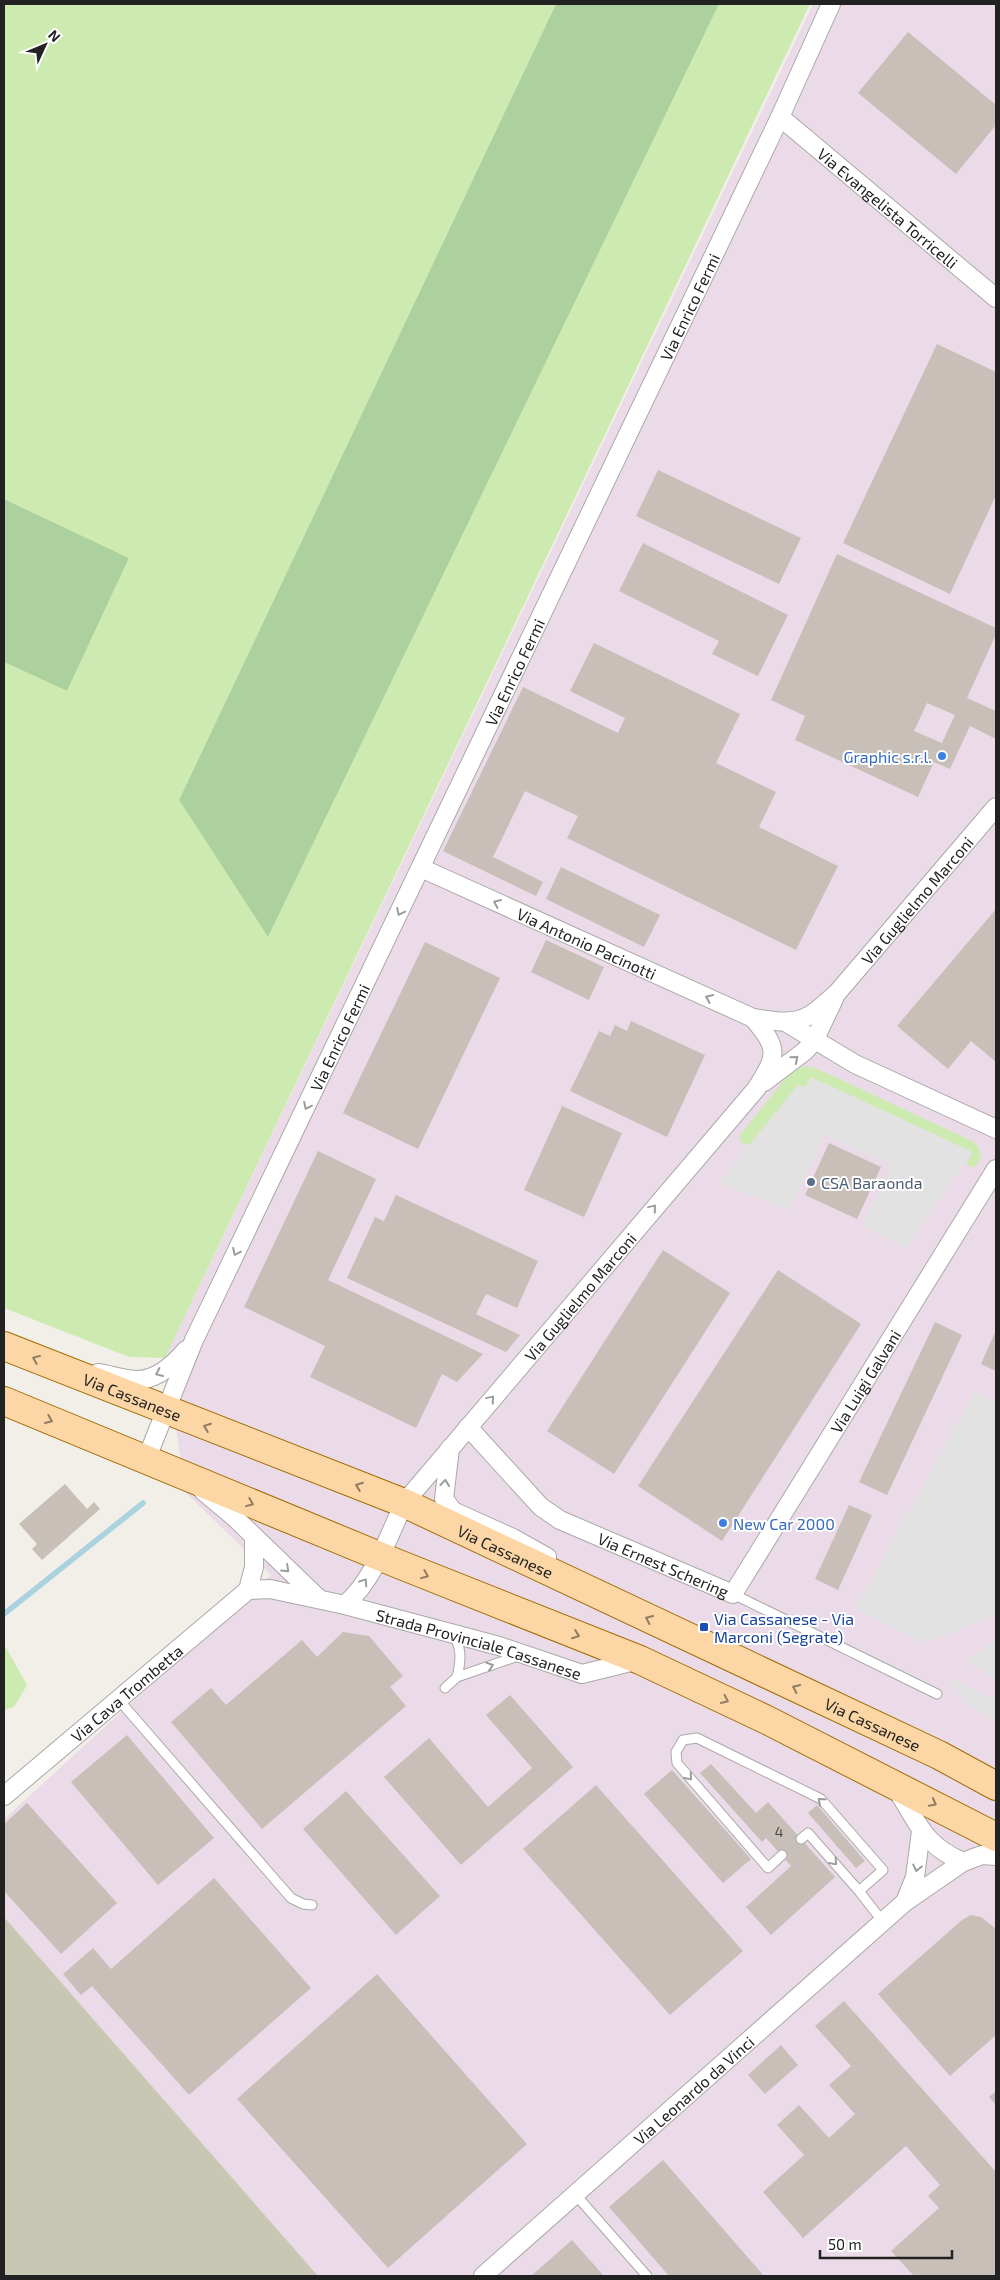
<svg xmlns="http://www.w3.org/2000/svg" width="1000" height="2280" viewBox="0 0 1000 2280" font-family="'Exo 2',sans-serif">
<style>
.industrial{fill:#ebdbe8}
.construction{fill:#c7c7b4}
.grass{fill:#cdebb0}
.forest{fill:#add19e}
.parking{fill:#e2e2e2}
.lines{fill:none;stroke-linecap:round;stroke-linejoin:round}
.stream{stroke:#aad3df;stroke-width:5.5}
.building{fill:#c7bfb8;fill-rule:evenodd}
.lane-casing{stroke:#a9a9a9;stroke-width:11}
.street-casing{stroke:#a9a9a9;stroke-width:20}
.primary-casing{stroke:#a06b00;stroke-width:30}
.lane{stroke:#fff;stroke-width:9}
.street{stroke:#fff;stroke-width:18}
.primary{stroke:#fcd6a4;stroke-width:28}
.oneway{stroke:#9c9c9c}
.oneway2{stroke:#8f7c63}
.shop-dot{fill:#3f7fe0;stroke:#fff;stroke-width:2}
.service-dot{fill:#5c6f8a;stroke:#fff;stroke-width:2}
.transit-dot{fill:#1a4fb4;stroke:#fff;stroke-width:2}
.labels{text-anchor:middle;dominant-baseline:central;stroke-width:4;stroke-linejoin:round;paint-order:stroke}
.number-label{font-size:14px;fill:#4b4948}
.street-label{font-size:16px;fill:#222;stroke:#fff}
.shop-label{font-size:16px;fill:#366cbe;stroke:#fff;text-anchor:end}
.service-label{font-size:16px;fill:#4e5e75;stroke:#fff;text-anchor:start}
.transit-label{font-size:16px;fill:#164399;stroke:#fff;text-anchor:start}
</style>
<rect width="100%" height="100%" fill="#f2efe9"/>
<!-- industrial -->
<path class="industrial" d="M813,4h183v2272h-678l-314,-359v-98l267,-244 -85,-82 -21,-135z"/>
<!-- construction -->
<path class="construction" d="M4,1917l314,359h-314z"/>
<!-- grass -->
<path class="grass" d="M4,4h552l-377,796 89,137 451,-933h91l-645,1354 -36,-1 -125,-49v-646l63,29 62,-133 -125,-59z
M804,1066l12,2 156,73 6,5 3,12 -7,10 -8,-4 7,-12 -175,-67 -48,59 -5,1 -5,-4v-6l48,-60z
M4,1644l23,41 -13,22 -10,3z"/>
<!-- forest -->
<path class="forest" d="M556,4h163l-451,933 -89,-137z
M4,499l125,59 -62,133 -63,-29z"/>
<!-- parking -->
<path class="parking" d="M811,1077l162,75 -67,96 -44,-21 29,-63 -67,-29 -34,76 -71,-28 79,-98 7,2z
M975,1391l21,10v213l-70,29 -71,-34z
M996,1640v39l-31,-18z
M952,1678l44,23v20l-23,-13 -23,-25z"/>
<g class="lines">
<!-- stream -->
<path class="stream" d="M4,1614l139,-111"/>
</g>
<!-- building -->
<path class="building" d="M908,32l88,73v20l-40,49 -98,-81z
M937,344l59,28v123l-46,99 -107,-51z
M658,470l143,68 -22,46 -143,-68z
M643,543l145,72 -30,61 -46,-22 7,-13 -100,-50z
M837,554l159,74v6l-29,64 29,13v28l-26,-13 -20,43 -16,-7 -16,35 -123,-57 10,-24 -34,-16zM927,703l28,12 -13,28 -28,-12z
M594,643l146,71 -24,49 60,29 -17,35 79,39 -42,84 -229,-112 11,-22 -53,-25 -32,66 50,25 -7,14 -93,-45 80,-164 95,46 7,-15 -55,-27z
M561,867l99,48 -16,32 -98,-48z
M996,909v153l-25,-21 -23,28 -51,-43z
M546,940l58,27 -15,33 -58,-28z
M425,942l75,36 -82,171 -75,-36z
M631,1021l74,34 -38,82 -97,-46 29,-60 11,5 5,-11 12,6z
M562,1106l60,27 -38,84 -60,-27z
M829,1143l52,24 -24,52 -52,-24z
M318,1151l58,28 -48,101 155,74 -26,28 -15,-8 -26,54 -106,-51 15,-31 -81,-39z
M396,1195l142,66 -21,47 -31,-14 -10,20 44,21 -14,17 -159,-74 28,-61 9,4z
M663,1250l67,43 -116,181 -67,-43z
M778,1270l83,54 -139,217 -84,-55z
M935,1322l27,13 -75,160 -28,-13z
M996,1330v41l-15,-7z
M65,1484l22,25 7,-7 6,7 -58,51 -10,-11 5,-5 -18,-20z
M849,1505l23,10 -34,75 -23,-11z
M343,1632l26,4 34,40 -13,11 16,19 -144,123 -91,-107 40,-34 15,17 76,-65 15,17z
M510,1695l63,72 -112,98 -77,-88 45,-39 59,69 44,-39 -46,-53z
M127,1735l87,103 -56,47 -87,-103z
M711,1764l45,49 12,-11 67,75 -64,58 -25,-28 45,-41 -25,-28 -4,4 -62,-69z
M672,1770l79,89 -28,24 -79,-89z
M596,1785l147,166 -73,64 -147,-166z
M346,1791l94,105 -44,39 -93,-106z
M27,1803l90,100 -56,51 -57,-63v-67z
M817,1805l48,56 -9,7 -48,-55z
M214,1878l97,110 -122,107 -97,-109 -11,9 -18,-21 30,-26 18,21z
M971,1915l10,2 15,12v106l-46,41 -72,-82 84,-74z
M377,1974l150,170 -139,124 -151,-169z
M844,2001l152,171v104h-82l-23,-25 48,-43 -11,-12 12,-11 -34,-39 -103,92 -40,-46 41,-37 -27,-30 22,-20 30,33 26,-24 -26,-29 22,-19 -36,-40z
M781,2045l17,20 -33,29 -17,-19z
M996,2091v14l-7,-8z
M663,2160l101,116h-95l-60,-69z
M572,2240l32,36h-73z"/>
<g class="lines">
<!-- lane casing -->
<g class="lane-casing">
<path id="lane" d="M733,1594l204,100
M453,1634c9,14 8,27 4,43
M445,1688l12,-11 64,-22
M118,1699l173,199 12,6 9,1
M782,1855l-14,13 -91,-105 -1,-11 7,-12 14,-2 124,61 62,71 -24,21 -51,-58 -7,6
M859,1891l24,31
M575,2194l72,82"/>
</g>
<!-- street casing -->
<g class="street-casing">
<g id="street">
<path id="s1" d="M780,117l216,181"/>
<path id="s2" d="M421,868l332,150c46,7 50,6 84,-25l159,-186"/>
<path d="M787,1023l68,41 141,65"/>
<path d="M764,1082l41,-31 9,-10 20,-42"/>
<path d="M98,1373c13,2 26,7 39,7 20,0 37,-16 49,-30"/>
<path id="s3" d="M468,1427l73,80 19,13 173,74 263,-425"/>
<path d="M450,1448l-6,51 9,12 60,27 34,19"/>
<path id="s4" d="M146,1460l48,-120 586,-1223 51,-113"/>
<path d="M203,1491l30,25 86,83"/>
<path id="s5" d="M248,1590l22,-1 75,16 154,41 83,28 57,-14"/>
<path id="s6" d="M345,1605c29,-26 43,-67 59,-102l352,-414c22,-34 23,-40 -3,-71"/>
<path d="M896,1789c23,34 26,55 67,73l19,-7 14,1"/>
<path id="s7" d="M4,1796l244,-206 6,-23v-29"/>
<path d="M905,1902l10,-25 6,-46"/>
<path id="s8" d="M483,2276l422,-374 58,-40"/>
</g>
</g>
<!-- primary casing -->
<g class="primary-casing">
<g id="primary">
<path id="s9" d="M4,1346l400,157 535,252 57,31"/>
<path d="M4,1401l392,162 244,97 127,60 229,117"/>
</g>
</g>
<!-- lane -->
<use href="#lane" class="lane"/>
<!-- street -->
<use href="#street" class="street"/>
<!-- primary -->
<use href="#primary" class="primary"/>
</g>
<!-- one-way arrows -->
<defs><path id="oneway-chevron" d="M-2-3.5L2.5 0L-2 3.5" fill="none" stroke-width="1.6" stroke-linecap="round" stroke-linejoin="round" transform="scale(1.25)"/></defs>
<g class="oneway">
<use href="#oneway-chevron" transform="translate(497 903) rotate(-156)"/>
<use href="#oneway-chevron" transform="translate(400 912) rotate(115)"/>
<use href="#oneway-chevron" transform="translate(709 998) rotate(-156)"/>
<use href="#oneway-chevron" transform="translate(795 1059) rotate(-39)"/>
<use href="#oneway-chevron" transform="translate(307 1106) rotate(116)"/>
<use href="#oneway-chevron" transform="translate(653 1208) rotate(-50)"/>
<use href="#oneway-chevron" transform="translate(236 1252) rotate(116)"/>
<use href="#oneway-chevron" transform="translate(159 1373) rotate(155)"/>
<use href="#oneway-chevron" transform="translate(491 1399) rotate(-50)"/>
<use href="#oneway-chevron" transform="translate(445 1483) rotate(-84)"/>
<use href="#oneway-chevron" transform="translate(286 1569) rotate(43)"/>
<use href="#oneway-chevron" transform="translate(364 1582) rotate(-56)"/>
<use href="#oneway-chevron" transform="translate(490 1666) rotate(-18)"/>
<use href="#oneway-chevron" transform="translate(689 1777) rotate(49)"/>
<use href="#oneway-chevron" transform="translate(821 1801) rotate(-140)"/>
<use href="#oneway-chevron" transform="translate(834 1862) rotate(49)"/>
<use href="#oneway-chevron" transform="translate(917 1868) rotate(102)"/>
</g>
<g class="oneway2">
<use href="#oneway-chevron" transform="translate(36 1359) rotate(-158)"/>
<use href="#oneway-chevron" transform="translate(49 1420) rotate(23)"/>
<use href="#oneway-chevron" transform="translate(207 1427) rotate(-159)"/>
<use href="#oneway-chevron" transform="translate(359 1486) rotate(-159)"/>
<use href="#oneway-chevron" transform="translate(250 1503) rotate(22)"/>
<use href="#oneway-chevron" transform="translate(425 1575) rotate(22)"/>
<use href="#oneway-chevron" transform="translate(649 1619) rotate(-155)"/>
<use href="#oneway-chevron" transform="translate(576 1635) rotate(21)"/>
<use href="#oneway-chevron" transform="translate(796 1688) rotate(-155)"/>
<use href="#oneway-chevron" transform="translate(725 1700) rotate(25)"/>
<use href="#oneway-chevron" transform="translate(933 1803) rotate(28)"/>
</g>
<!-- markers -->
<g class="shop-dot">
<circle cx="942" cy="756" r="5"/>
<circle cx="723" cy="1523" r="5"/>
</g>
<circle class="service-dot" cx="811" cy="1182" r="5"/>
<rect class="transit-dot" x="699" y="1622" width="10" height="10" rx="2.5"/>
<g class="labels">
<!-- number labels -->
<g class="number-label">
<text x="779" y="1831">4</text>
</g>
<!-- street labels -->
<g class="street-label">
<text stroke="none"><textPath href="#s1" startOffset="141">Via Evangelista Torricelli</textPath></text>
<text stroke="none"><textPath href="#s4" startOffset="1275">Via Enrico Fermi</textPath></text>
<text stroke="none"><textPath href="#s4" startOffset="870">Via Enrico Fermi</textPath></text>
<text stroke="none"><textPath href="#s2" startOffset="580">Via Guglielmo Marconi</textPath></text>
<text stroke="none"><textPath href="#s2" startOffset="182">Via Antonio Pacinotti</textPath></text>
<text stroke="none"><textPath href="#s4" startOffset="465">Via Enrico Fermi</textPath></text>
<text stroke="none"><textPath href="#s6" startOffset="390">Via Guglielmo Marconi</textPath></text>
<text stroke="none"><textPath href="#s3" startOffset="570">Via Luigi Galvani</textPath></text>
<text stroke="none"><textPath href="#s9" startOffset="138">Via Cassanese</textPath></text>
<text stroke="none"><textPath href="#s9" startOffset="542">Via Cassanese</textPath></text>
<text stroke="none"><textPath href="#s3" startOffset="244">Via Ernest Schering</textPath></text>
<text stroke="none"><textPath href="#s5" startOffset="238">Strada Provinciale Cassanese</textPath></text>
<text stroke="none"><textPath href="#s7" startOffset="160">Via Cava Trombetta</textPath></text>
<text stroke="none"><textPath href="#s9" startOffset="948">Via Cassanese</textPath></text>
<text stroke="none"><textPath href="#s8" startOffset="281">Via Leonardo da Vinci</textPath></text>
</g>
<!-- shop labels -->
<g class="shop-label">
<text x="932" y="756">Graphic s.r.l.</text>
<text x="733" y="1523" text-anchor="start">New Car 2000</text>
</g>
<!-- service labels -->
<g class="service-label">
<text x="821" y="1182">CSA Baraonda</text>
</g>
<!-- transit labels -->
<g class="transit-label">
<text x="714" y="1618">Via Cassanese - Via<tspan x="714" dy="18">Marconi (Segrate)</tspan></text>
</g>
</g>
<!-- border -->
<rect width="1000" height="2280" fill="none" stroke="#222222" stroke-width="10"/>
<!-- north arrow -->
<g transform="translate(45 45) rotate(46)" stroke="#ffffff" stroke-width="4" paint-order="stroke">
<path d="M0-4L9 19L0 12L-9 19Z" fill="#222222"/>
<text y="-8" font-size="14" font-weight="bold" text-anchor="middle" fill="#222222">N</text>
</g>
<!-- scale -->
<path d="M820 2250v8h132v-8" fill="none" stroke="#222222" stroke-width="2.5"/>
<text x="828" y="2250" font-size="15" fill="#222222" stroke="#ffffff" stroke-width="4" paint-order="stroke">50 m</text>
</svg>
